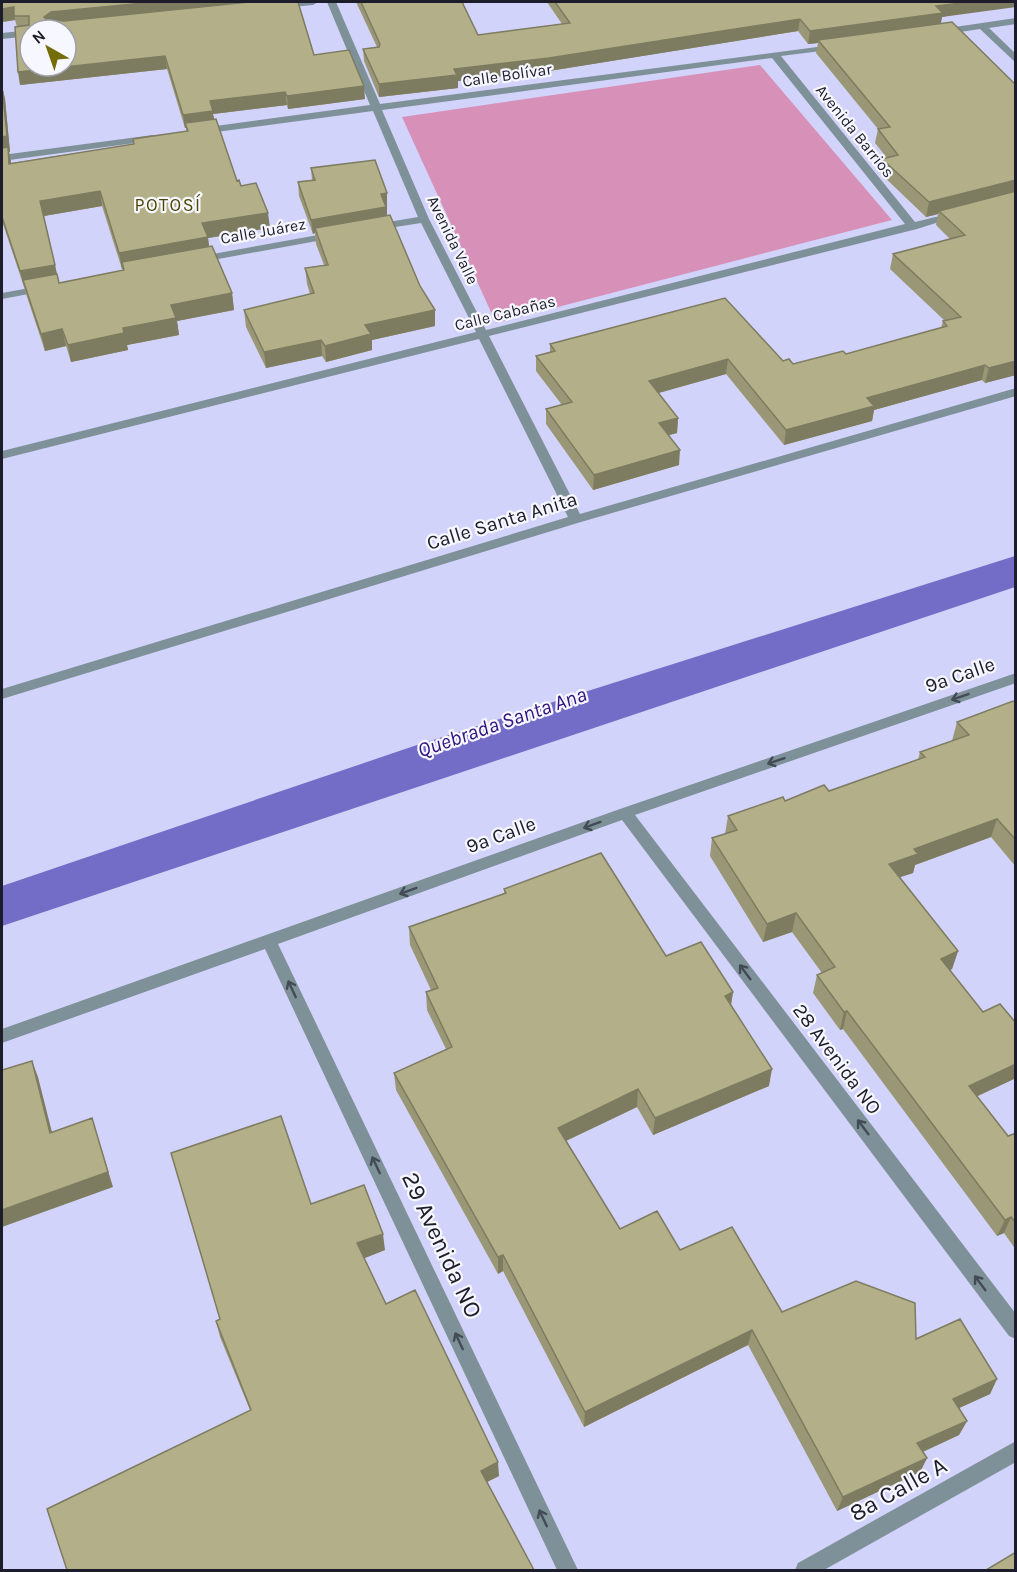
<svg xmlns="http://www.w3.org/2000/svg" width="1017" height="1572" viewBox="0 0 1017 1572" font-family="Karla,sans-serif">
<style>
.green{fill:#d791b9}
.water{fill:#736dc7}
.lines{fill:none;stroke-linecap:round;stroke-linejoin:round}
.minor{fill:#7e9199;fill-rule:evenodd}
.wall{fill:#9a9776;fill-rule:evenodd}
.shaded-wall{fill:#7d7b60}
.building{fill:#b3b089;stroke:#7d7b60;stroke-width:1.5;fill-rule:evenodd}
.oneway{stroke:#434b56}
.labels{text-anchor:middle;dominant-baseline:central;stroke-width:4.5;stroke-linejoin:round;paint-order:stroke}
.far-street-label{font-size:16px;fill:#1c1c2a;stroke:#f6f7ff}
.far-neighbourhood-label{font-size:18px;letter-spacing:1.5px;fill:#4a4501;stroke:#f6f7ff}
.street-label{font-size:20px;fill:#1c1c2a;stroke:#f6f7ff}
.water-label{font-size:21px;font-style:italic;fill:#301380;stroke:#f6f7ff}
.near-street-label{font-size:24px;fill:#1c1c2a;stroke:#f6f7ff}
</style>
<rect width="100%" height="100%" fill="#d2d3fa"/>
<!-- green -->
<path class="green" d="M760,65l132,155 -396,103 -94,-206z"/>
<!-- water -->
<path class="water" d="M1015,556v31l-1013,339v-40l412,-140z"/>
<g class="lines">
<!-- minor -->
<path class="minor" d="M288,2h30l-5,3 -33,3 -5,-3z
M327,2h9l44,102 460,-60v4l-3,1 -56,7 134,166 41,-10 5,3 -44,14 -428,107 91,178 436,-126v8l-435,126 -579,177v-10l566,-172 -89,-178 -477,120v-8l474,-119 -55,-109 -45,7 -5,-3 5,-3 42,-7 -45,-106 -172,23 -5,-3 5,-3 169,-23zM772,58l133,166 -419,106 -57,-111 -47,-109z
M1016,18v6l-27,4 27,26v9l-36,-34 -39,6 -5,-3 5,-3z
M30,30v6l-28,3v-6z
M153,135l4,1v4l-155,21v-6z
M335,232l5,3 -1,2 -143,26 -6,-3 6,-3z
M46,285l6,3 -2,2 -48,9v-6z
M1016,673v10l-381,132 381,499v25l-7,-3 -387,-516 -344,124 300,626h-21l-292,-621 -263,94v-14l618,-220z
M1016,1441v21l-192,108h-29l3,-7z"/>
</g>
<!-- wall -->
<path class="wall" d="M2,2l312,53 51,44 -77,10 -1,-4 -74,9 1,5 23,62 33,47 -62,10 1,8 23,47 2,17 -57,11 2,14 -52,10 1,5 -57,12 -5,-16 -21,5 -18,-54 -3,-10 -22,-66v-135l3,13 5,53h-1l2,11 123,-19 52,-13v-3h-1l-18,-59 -147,16 -3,-58 -2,-7 -13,2zM102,206l20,63h1v1l-64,13 -15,-67z
M356,2h106l16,33 84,-11 -15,-22h469l-74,15 -1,6 75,352 -31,8 -3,-3 -108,30 -2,11 -88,24 -58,-71 -68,19 20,25 -1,15 -8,2 10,30 -86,25 -47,-66v-15l16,-4 -26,-34v-15l14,-4v-8l233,17 10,3 53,-10 95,-26 2,-7h2l-55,-52 3,-15 57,-15 -14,-14 2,-11 -12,3 -46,-44 2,-14 5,-1 -12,-15 3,-14 -62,-76 2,-10 -10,1 -10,-13 -249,40 -91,10v7l-79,9 -15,-36 -1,-12 14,-2z
M311,168l76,25v14h-1l1,8 33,71 15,24v16l-63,14v10l-46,12 -4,-6 -56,12 -20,-41 -2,-17 66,-16 -3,-10 -2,-16 19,-3 -8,-21 -1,-11 -2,1 -14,-38 -1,-14 14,-2z
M1016,703v164l-25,-30 -76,28 -2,8 -13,4 58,74 -6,18 -2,1 66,108 -39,18 31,40 8,-3v117l-12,-17 -7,3 -154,-207 -3,1 -27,-37 4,-18 5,-2 -30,-41 -29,10 -53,-86 2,-18 13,-4 3,-18 57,-15 44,-10 89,-31 2,-8 32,-11 5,-19z
M504,889l162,67 67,36 -2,14 38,80 -116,49 -16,-28 -71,34 54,88 60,21 102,62 134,27 81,40 -7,15 -31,14 8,13 -8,14 -36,17 4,6 -7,14 -83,39 -89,-166 -164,82 -81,-156 -5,3 -102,-184 -2,-17 52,-24 -19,-39 -1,-18 5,-2 -21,-45 -1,-18 95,-33z
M311,1204l74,46 -21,8 22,46 113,172 -12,6 -237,-72 -30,-73 -4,-16 4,-2z"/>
<!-- shaded-wall -->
<path class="shaded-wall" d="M154,2h124l-231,28 -3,-13 7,-5z
M969,2h47v5l-74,10 -2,9 -122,14v3l-10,1 2,-13 126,-25z
M14,7l1,13 -13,2v-13z
M800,19l-2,12 -249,40 -91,10v7l-79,9v-13l75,-15z
M165,56l2,13 -147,16 -2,-13z
M2,86l3,13 5,53h-1l2,10 2,17 -11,-26z
M364,86l1,13 -77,10 -1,-13z
M285,92l2,13 -74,9 2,10 -30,-1 1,5h-1l-2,-13 27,-14z
M1016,169l-1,25 -76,17 -1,3 -12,3 3,-15z
M100,191l2,15 -58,10 -4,-15z
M387,193v27l-72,8v5l-2,1 -2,-14 70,-26z
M268,213l2,15 -62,10 2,15 -88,9 1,7h-1l-3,-16 83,-30z
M55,265l3,15h-35l1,7 -4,-16z
M232,293l2,17 -57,11 2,14 -52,10 1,5 -57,12 -3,-17 103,-40z
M435,310v16l-63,14v10l-46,12 -1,-16 40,-21z
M62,329l4,17 -21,5 -4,-17z
M321,340l1,16 -56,12 -2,-16z
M728,359l-2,15 -78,22 1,-15z
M1016,361v14l-31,8 4,-15z
M985,365l-3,15 -108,30 -2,11 -88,24 2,-15 81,-32z
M678,418l-1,15 -19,5 1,-15z
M680,450l-1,15 -86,25 1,-15z
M997,819l-6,18 -76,28 -2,8 -28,9 4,-18 25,-15z
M796,913l-4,19 -29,10 4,-18z
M958,951l-6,18 -17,8 6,-18z
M733,992l-3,18 -5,-14z
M847,1011l-4,18 -3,1 4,-18z
M32,1061l6,16 18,71 -6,-15z
M1016,1064v14l-53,25 6,-17z
M772,1069l-3,17 -116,49 2,-17z
M638,1089l-1,18 -80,38 1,-17z
M92,1118l21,69 -111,40v-17z
M1011,1217l-7,16 -7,3 8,-16z
M383,1234l2,16 -25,10 -3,-17z
M503,1255v16l-5,3v-17z
M752,1330l-4,15 -164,82 1,-15z
M997,1379l-7,15 -44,20 7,-15z
M967,1421l-8,14 -48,22 6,-14z
M927,1458l-7,14 -83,39 6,-14z
M498,1462l1,14 -18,9v-14z"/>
<!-- building -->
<path class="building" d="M2,2h152l-103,10 -7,5 2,2 18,2 185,-19h49l16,53 35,-5 15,36 -77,10 -2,-4 -75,9 3,10 -30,4 -18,-59 -147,16 -3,-45 14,-2v-9h-15v-9l-12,2zM30,30h36v36h-36z
M361,2h101l16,33 92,-12 -15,-21h414l-33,4 7,7 -133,18 -10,-12 -251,39 -95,11 3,6 -78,9 -16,-35 16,-2 1,-3z
M952,22l64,63v95l-87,22 -47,-43 16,-4 -20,-26 12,-2 -72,-87z
M2,87l5,49 -5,1z
M216,119l21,62 2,-1 2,6 15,-3 12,30 -66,10 6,14 -89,16 -19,-62 -60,10 15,64 -35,6 -18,-54v-69l6,-1 1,17 125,-20 -1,-5 55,-8 -3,-8z
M375,160l12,33 -6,1 5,13 -75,13 -13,-38 17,-2 -4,-12z
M1016,191v170l-27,7 -4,-3 -118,33 7,8 -88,24 -58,-71 -79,22 29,37 -19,5 21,27 -86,25 -48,-66 26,-7 -36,-46 19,-5 -5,-7 175,-46 58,63 6,-2 4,5 50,-13 3,3 101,-28 -4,-5 18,-4 -68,-63 72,-19 -26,-24z
M390,215l30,71 15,24 -70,15 6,9 -46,12 -4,-6 -57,12 -20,-42 70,-17 -9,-25 23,-3 -13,-37z
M212,246l20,47 -61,12 5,13 -53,10 1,5 -56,12 -6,-16 -21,5 -18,-54 34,-6 2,9 65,-13 -2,-8z
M1013,701l3,2v137l-19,-21 -83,30 4,5 -29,10 69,87 -17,8 42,53 17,-8 16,19v41l-47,22 39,50 8,-3v90l-5,-6 -6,3 -158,-209 -3,1 -27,-37 18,-8 -39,-54 -29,11 -55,-86 25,-8 -9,-14 55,-19 2,4 39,-16 5,6 96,-34 -5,-5 49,-17 -12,-13z
M601,853l65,103 35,-14 32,50 -8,4 47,73 -117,49 -17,-29 -80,39 62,101 37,-18 23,39 52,-23 50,85 74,-31 59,22 1,36 44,-20 37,60 -44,20 14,22 -50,22 10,15 -84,39 -91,-167 -167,82 -82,-157 -5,2 -104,-184 58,-26 -26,-55 12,-4 -29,-61 97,-34 -2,-4z
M32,1061l18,72 42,-15 16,54 -106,38v-140z
M281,1116l30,88 53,-19 19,49 -26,9 29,61 29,-14 83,172 -17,9 53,99h-467l-20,-61 204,-99 -35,-89 4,-2 -49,-166z
M1016,1552v18h-30z"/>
<!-- one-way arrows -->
<defs><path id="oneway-shaft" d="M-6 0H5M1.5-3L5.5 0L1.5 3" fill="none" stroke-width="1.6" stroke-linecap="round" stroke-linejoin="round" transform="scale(1.5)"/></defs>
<g class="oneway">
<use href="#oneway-shaft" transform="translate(960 697) rotate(161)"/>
<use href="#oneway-shaft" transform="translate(776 761) rotate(161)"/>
<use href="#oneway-shaft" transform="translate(592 825) rotate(160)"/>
<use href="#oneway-shaft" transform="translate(408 891) rotate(160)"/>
<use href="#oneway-shaft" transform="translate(745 972) rotate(-127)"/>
<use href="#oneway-shaft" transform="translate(292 989) rotate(-115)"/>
<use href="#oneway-shaft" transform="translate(863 1127) rotate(-127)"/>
<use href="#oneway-shaft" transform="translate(376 1165) rotate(-115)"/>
<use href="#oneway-shaft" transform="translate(980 1283) rotate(-127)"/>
<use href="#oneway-shaft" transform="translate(459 1341) rotate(-115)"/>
<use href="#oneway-shaft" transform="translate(543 1518) rotate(-115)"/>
</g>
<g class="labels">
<!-- far-street labels -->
<g class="far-street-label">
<text transform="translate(507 75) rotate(-8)">Calle Bolívar</text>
<text transform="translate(855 131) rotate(51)">Avenida Barrios</text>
<text transform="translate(263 231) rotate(-10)">Calle Juárez</text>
<text transform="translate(453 240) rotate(64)">Avenida Valle</text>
<text transform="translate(505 313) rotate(-14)">Calle Cabañas</text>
</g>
<!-- far-neighbourhood labels -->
<g class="far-neighbourhood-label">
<text x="168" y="205">POTOSÍ</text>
</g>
<!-- street labels -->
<g class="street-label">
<text transform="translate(502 521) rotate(-17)">Calle Santa Anita</text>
<text transform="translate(960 675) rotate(-19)">9a Calle</text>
<text transform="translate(501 835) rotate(-20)">9a Calle</text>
<text transform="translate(837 1059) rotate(53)">28 Avenida NO</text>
</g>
<!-- water labels -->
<g class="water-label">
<text transform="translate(502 722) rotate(-19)">Quebrada Santa Ana</text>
</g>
<!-- near-street labels -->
<g class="near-street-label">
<text transform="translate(442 1245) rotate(65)">29 Avenida NO</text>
<text transform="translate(898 1489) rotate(-29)">8a Calle A</text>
</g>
</g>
<!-- border -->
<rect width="1017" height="1572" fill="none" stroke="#1c1c2a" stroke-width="6"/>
<!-- north arrow -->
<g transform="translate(48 48) rotate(320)"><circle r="28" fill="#f6f7ff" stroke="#9f9faa" stroke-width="1.5"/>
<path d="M0-4.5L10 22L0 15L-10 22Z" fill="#746c08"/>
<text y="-9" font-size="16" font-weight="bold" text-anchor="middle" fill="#1c1c2a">N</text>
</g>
</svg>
